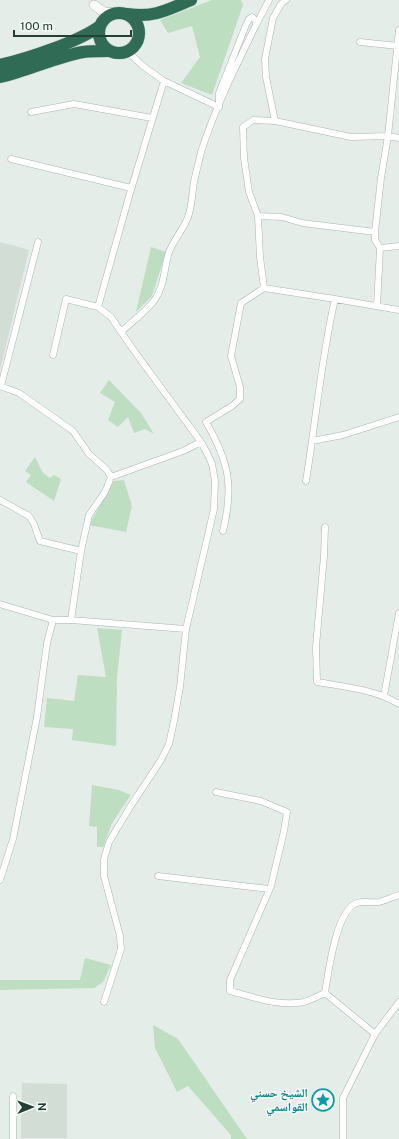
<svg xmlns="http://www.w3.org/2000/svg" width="399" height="1139" viewBox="0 0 399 1139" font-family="'Public Sans','Noto Naskh Arabic',sans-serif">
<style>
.built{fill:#d2ddd6}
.green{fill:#bedec1}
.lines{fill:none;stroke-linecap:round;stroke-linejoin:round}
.street-casing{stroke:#a7b5ae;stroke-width:7}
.secondary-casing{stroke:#a3b9ae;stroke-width:10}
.highway-casing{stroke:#c2c9c6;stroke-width:13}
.street{stroke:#fff;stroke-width:6}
.secondary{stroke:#fff;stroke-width:9}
.highway{stroke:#306b55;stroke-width:12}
.labels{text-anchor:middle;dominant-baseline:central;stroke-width:3;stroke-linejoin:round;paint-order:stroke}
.culture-label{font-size:12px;font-weight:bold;fill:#0d838f;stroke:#f5faf6;text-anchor:end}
</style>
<rect width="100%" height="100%" fill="#e4ede8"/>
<!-- built -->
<path class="built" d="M0,242l29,8 -29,120z
M22,1083l45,1v54h-46z"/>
<!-- green -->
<path class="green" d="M212,0h29l2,5 -31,90 -31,-12 19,-26 -8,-31 -24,7 -8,-13z
M151,247l15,5 -14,44 -16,16z
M109,380l32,33 13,21 -9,-5 -11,4 -6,-16 -10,10 -10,-7 7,-18 -15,-9z
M35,457l8,16 7,5 4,-3 7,4 -7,22 -28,-19 5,-7 -6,-4z
M124,480l8,26 -6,26 -37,-7 25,-44z
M97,628l25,2 -5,47 -1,69 -44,-6 1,-11 -29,-2 3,-29 27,3 4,-26 28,2z
M92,785l27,5 12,5 -19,28 -9,24h-6v-20l-8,-1z
M85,958l26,7 -8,17 -9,6 -94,2v-10h80z
M153,1025l25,14 69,100h-16v-4l-43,-49 -11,6 -22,-44z"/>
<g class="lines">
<!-- street casing -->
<g class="street-casing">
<path id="street" d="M256,25l13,-25
M360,42l38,4
M128,52l15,14 21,15 55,26
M31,112l43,-8 78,14
M275,121l-9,-44 -1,-18 8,-41 8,-14 5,-4
M11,159l120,29
M258,216l24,1 20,6 73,9
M380,248l19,-2
M264,288l-4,-31 -2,-41 -9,-24 -5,-34 -1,-31 10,-7 22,1 76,16 37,-1 11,2
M335,299l64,11
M377,306l3,-58 -5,-8v-8l6,-54 7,-42 11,-106
M121,332l-10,-15 -13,-10 32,-114 34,-112
M53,355l13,-56 32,8
M0,386l19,7 54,38 16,23 18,16 4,7
M1,386l37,-144
M312,441l31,-6 56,-18
M0,500l29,16 5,8 6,17 41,10
M325,527l-1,29 -8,90 1,36c28,5 57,7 82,22
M223,531c11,-45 6,-69 -17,-109l26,-16 8,-7v-12l-9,-31 10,-53 23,-15 71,11c-14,60 -19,121 -29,182
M0,604l53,16
M71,620l115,9
M384,696l15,-83
M216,792l45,9 26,11 -3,19 -13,55 -41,94v11c23,6 49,16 74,11 7,-2 14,-6 21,-9
M158,876l111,13
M0,880l13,-41 24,-122 10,-74 6,-23h18l10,-69 8,-36 16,-23 6,-15 72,-26 18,-9
M104,1002l17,-53 -1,-13 -16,-60v-17l5,-17 21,-35 31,-47 8,-16 5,-23 6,-34 6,-58 28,-120 1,-28 -3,-17 -4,-9 -7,-13 -61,-83 -19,-27c11,-10 24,-20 33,-31 10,-14 10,-30 14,-46 4,-14 15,-24 20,-38 4,-11 4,-23 6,-35 2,-10 5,-20 7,-30 14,-44 35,-86 55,-127v-4l-4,-4 -3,2 -3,6 -27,68v14
M375,1034l-50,-41c3,-19 11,-84 32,-90 6,-2 15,0 22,-1 6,-1 13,-5 20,-7
M13,1096v43
M343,1139v-41l32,-64 24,-32"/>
</g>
<!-- secondary casing -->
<g class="secondary-casing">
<path id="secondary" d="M94,5l10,7 15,1"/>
</g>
<!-- highway casing -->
<g class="highway-casing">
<path id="highway" d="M99 33a20 20 0 1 1 40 0a20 20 0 1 1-40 0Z
M127,14c27,4 40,-4 64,-14
M0,65c27,-6 78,-23 100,-39
M0,77c28,-6 55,-20 83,-25 8,-1 17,-1 25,-1"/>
</g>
<!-- street -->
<use href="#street" class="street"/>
<!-- secondary -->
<use href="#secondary" class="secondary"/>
<!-- highway -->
<use href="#highway" class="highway"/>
</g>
<!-- icons -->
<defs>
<g id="sight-ring" transform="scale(1.15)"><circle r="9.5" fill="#f5faf6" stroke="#0f9aa8" stroke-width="1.5"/><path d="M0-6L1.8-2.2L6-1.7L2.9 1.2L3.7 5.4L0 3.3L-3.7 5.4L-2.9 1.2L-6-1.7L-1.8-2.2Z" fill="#0f9aa8"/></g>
</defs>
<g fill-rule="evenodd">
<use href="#sight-ring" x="323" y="1100"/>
</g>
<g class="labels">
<!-- culture labels -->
<g class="culture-label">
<text x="308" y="1093">الشيخ حسني<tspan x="308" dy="14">القواسمي</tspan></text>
</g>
</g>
<!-- north arrow -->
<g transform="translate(32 1107) rotate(89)" stroke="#f5faf6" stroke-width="3" paint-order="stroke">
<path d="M0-3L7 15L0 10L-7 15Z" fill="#243f33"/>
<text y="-6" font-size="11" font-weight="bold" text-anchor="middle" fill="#243f33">N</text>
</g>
<!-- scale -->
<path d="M14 30v6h117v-6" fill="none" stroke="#243f33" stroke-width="2"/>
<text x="20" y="30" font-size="12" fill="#243f33" stroke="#f5faf6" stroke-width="3" paint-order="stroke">100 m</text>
</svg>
